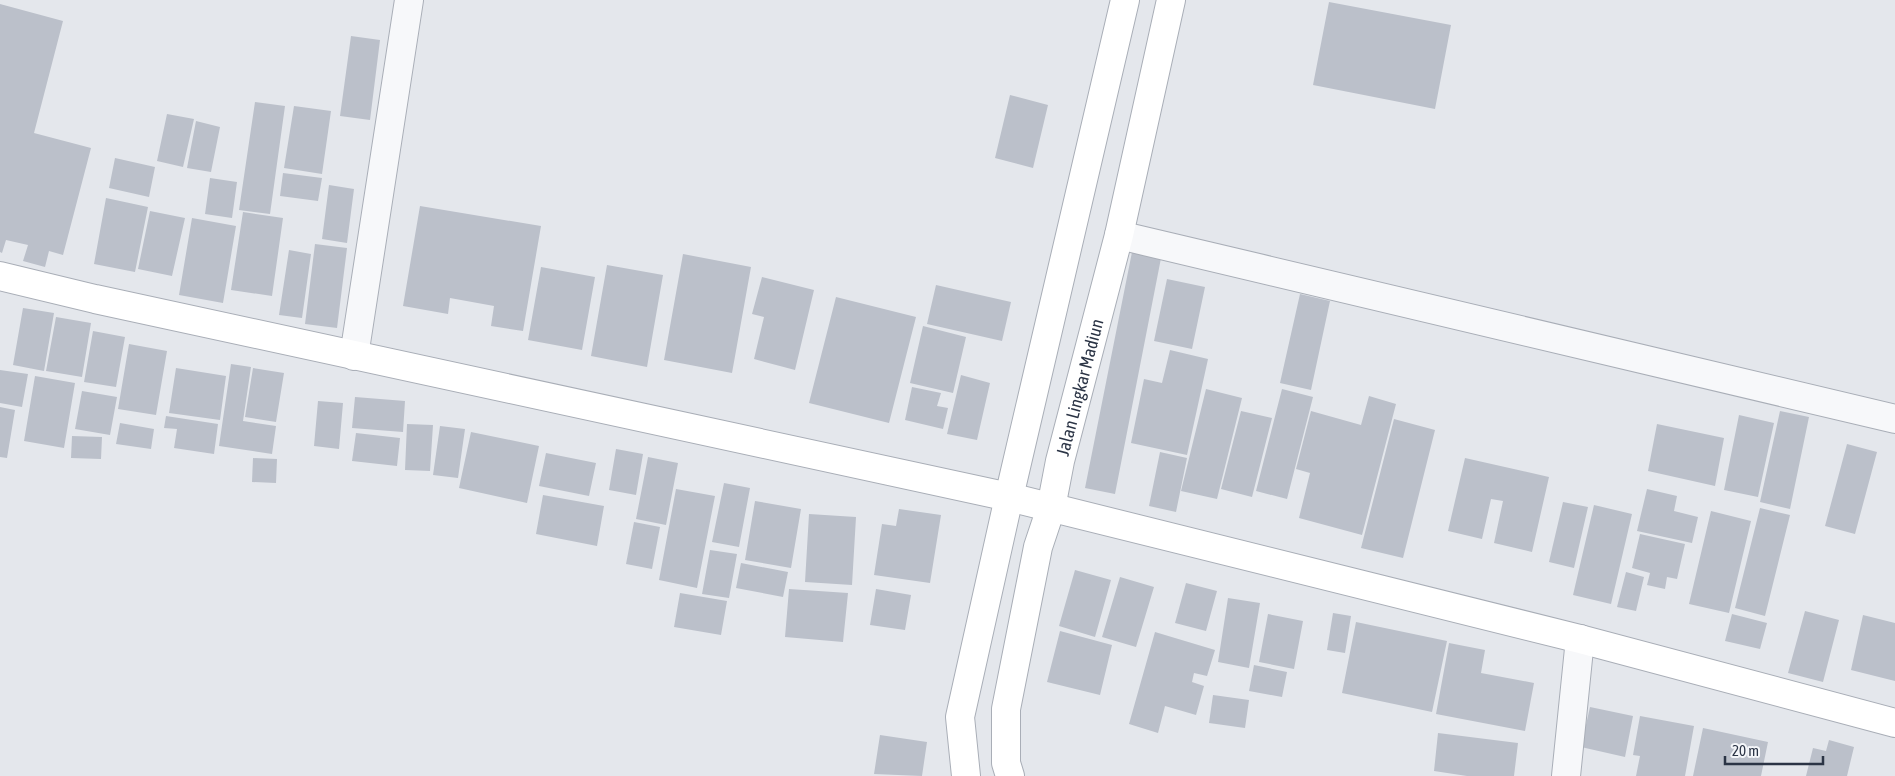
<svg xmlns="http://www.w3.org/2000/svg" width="1895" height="776" viewBox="0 0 1895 776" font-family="'Asap Condensed',sans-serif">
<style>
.building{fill:#bbc0ca}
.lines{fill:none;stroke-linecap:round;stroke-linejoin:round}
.street-casing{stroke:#a9aeb7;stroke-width:30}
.secondary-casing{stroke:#a9aeb7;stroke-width:30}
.street{stroke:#f7f8fa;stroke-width:28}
.secondary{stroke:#fff;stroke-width:28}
.labels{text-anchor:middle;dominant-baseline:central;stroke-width:4;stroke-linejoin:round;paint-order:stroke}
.street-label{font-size:18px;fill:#2b3445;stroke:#f4f6f9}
</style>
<rect width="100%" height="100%" fill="#e4e7ec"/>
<!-- building -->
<path class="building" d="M1329,2l122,23 -16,84 -122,-24z
M0,4l63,17 -29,112 57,15 -28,107 -14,-4 -4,16 -22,-6 5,-16 -22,-5 -4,13 -2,-1z
M351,36l29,4 -10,80 -30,-4z
M1010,95l38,10 -15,63 -38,-10z
M255,102l30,4 -15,108 -31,-4z
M294,106l37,5 -9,63 -38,-6z
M167,114l27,5 -11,48 -26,-6z
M196,121l24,6 -9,45 -24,-4z
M115,158l40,9 -6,30 -40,-9z
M283,173l39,5 -4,23 -38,-5z
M210,178l27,4 -5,36 -27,-4z
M329,185l25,4 -7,54 -25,-4z
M106,198l42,9 -13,65 -41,-8z
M420,206l121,20 -18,105 -32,-5 3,-20 -44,-8 -2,16 -45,-8z
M150,211l35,7 -13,58 -34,-7z
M243,212l40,6 -11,78 -41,-6z
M192,218l44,8 -13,77 -44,-8z
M315,244l32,4 -10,80 -32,-4z
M1133,247l29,6 -47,241 -30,-6z
M289,250l22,4 -9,64 -23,-3z
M683,254l68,13 -19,106 -68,-13z
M607,265l56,10 -16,92 -56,-11z
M541,267l54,10 -13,73 -54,-10z
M762,277l52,13 -19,80 -41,-11 10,-42 -12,-3z
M1167,279l38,8 -13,62 -38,-8z
M936,285l75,17 -9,39 -75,-17z
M1300,294l30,7 -19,89 -31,-7z
M836,297l80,20 -27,106 -80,-20z
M23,308l31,5 -10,58 -31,-6z
M56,317l35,6 -9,54 -36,-6z
M923,326l43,11 -13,56 -43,-10z
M93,331l32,6 -9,50 -32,-5z
M129,344l38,7 -11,64 -38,-6z
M1170,350l38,9 -21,96 -56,-12 13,-64 18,4z
M231,364l20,3 -8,54 33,5 -4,28 -53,-8z
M176,368l50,8 -6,44 -51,-7z
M253,368l31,5 -8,49 -31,-5z
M0,370l28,4 -6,33 -22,-4z
M961,375l29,8 -13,57 -30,-6z
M35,376l40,7 -11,65 -40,-7z
M912,387l29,6 -4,13 11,2 -5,21 -38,-9z
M1206,389l36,9 -25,101 -36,-8z
M1282,389l31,8 -26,102 -31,-8z
M82,391l35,6 -7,38 -35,-6z
M1369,396l27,8 -34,131 -63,-17 11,-45 -14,-4 15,-58 50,14z
M355,397l50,4 -2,31 -51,-4z
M318,401l25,2 -4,46 -25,-3z
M0,407l15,3 -8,48 -7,-1z
M1241,411l31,7 -20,79 -31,-8z
M1780,411l29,6 -19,92 -30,-7z
M1739,415l35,8 -16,74 -34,-7z
M166,416l52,8 -4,30 -40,-6 3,-19 -13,-1z
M1394,419l41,11 -32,128 -42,-10z
M120,423l34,6 -3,20 -35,-5z
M407,424l26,1 -3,46 -25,-1z
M1657,424l67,14 -9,48 -67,-15z
M440,426l25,3 -7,49 -25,-3z
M471,432l68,14 -12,57 -68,-15z
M356,433l44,5 -3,28 -45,-5z
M72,436l30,1 -1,22 -30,-1z
M1847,444l30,8 -22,82 -30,-8z
M616,449l27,5 -7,41 -27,-5z
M1160,452l27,6 -11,54 -27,-6z
M546,453l50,10 -7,33 -50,-10z
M648,457l30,6 -12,62 -30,-6z
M253,458l24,1 -1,24 -24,-1z
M1465,458l84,19 -17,75 -38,-9 9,-42 -12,-2 -9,40 -34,-8z
M724,483l26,5 -11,59 -27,-5z
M676,489l39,7 -18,92 -38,-8z
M1647,489l30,7 -3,15 24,6 -6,26 -55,-12z
M543,495l61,11 -7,40 -61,-12z
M755,501l46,8 -10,59 -46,-8z
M1563,502l25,5 -14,61 -25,-6z
M1594,505l38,9 -21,90 -38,-9z
M1760,508l30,7 -25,101 -30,-8z
M899,509l42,6 -11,68 -56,-8 8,-51 14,2z
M1711,511l40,10 -22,92 -40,-9z
M809,514l47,3 -4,68 -47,-3z
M634,522l26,5 -8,42 -26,-5z
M1640,534l45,10 -8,35 -10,-2 -2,12 -18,-4 3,-12 -18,-5z
M710,550l27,4 -8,44 -27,-4z
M741,563l47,9 -5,25 -47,-9z
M1075,570l36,10 -16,57 -36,-11z
M1626,572l18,5 -8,34 -19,-4z
M1120,577l34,10 -18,60 -34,-10z
M1186,583l31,8 -11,40 -31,-8z
M789,589l59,4 -5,49 -58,-5z
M876,589l35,6 -6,35 -35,-5z
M680,593l47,8 -6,34 -47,-8z
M1228,598l32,5 -11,65 -31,-6z
M1805,611l34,9 -16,62 -35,-9z
M1333,613l18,3 -6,37 -18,-3z
M1268,614l35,7 -9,48 -35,-7z
M1732,614l35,9 -7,26 -35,-8z
M1863,615l32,8v58l-44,-11z
M1356,622l91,19 -15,71 -90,-19z
M1060,631l52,14 -12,50 -53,-13z
M1155,632l60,18 -8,26 -13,-3 -2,9 12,4 -8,29 -31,-9 -7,27 -29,-9z
M1449,643l36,7 -4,23 53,10 -9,48 -89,-17z
M1254,665l33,7 -5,25 -33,-6z
M1213,695l36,5 -4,28 -36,-5z
M1590,707l43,9 -8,41 -44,-10z
M1640,716l54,10 -9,50h-49l4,-20 -7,-1z
M1703,728l65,14 -7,34h-68z
M1438,733l80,10 -4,33h-47l-33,-5z
M880,735l47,7 -5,34 -48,-2z
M1829,740l25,7 -7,29h-41l7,-28 13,3z"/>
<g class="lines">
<!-- street casing -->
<g class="street-casing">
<path id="street" d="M1119,235l776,184
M354,356l55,-356
M1566,776l14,-137"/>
</g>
<!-- secondary casing -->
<g class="secondary-casing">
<g id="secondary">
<path d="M0,276l95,23 914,198 571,142 315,84"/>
<path d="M966,776l-6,-59 49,-220 116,-497"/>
<path id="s1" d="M1010,776l-4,-13v-54l32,-162 13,-39 9,-47 59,-226 52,-235"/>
</g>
</g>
<!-- street -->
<use href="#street" class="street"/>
<!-- secondary -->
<use href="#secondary" class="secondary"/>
</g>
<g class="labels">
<!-- street labels -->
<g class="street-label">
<text stroke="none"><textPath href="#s1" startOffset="398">Jalan Lingkar Madiun</textPath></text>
</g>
</g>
<!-- scale -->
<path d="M1725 756v8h98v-8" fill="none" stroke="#2b3445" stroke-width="2.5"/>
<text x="1732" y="756" font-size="15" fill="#2b3445" stroke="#f4f6f9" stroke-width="4" paint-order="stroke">20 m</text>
</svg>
